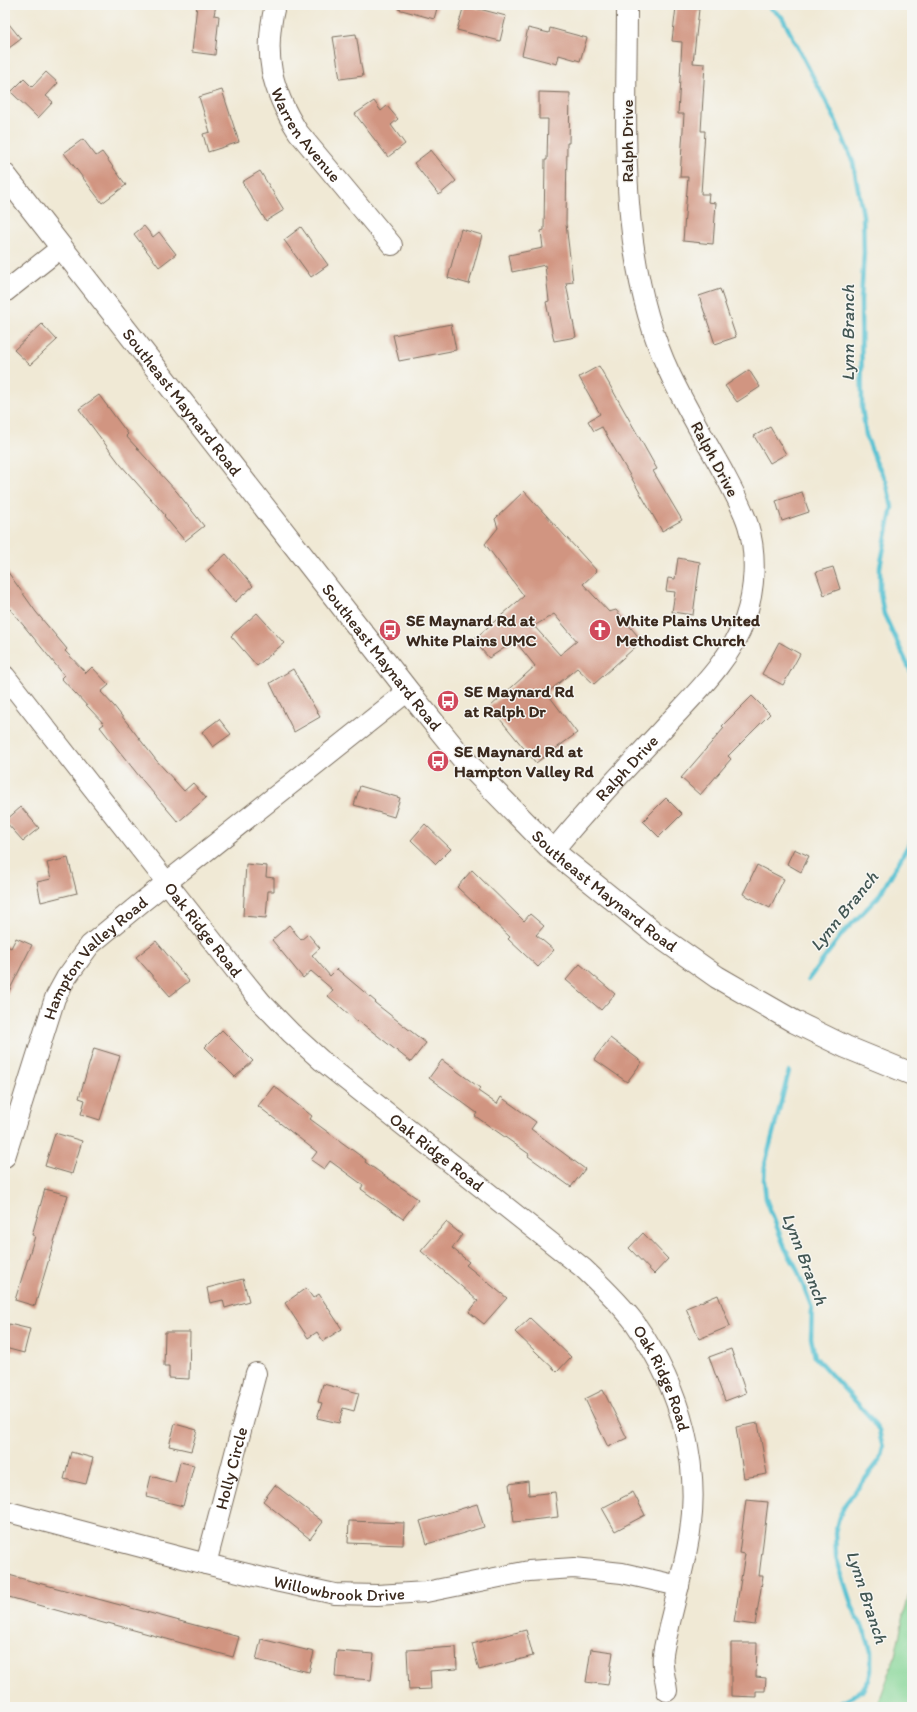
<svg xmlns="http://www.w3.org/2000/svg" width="917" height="1712" viewBox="0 0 917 1712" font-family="Itim,sans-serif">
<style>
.green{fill:#86d697;stroke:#60805a}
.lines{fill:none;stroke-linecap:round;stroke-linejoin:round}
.stream{stroke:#57c1d2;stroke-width:4.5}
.building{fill:#d19581;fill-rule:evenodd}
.minor-casing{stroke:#7a6d5e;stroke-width:22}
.major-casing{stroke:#7a6d5e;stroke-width:24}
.minor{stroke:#fff;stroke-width:20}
.major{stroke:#fff;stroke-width:22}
.labels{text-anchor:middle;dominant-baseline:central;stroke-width:3;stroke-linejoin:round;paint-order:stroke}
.street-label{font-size:17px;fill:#3b2a1e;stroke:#f6f6f2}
.poi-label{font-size:17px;font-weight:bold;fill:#3b2a1e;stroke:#f6f6f2;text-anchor:start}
.water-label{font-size:18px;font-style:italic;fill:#435754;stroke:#f6f6f2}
</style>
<rect width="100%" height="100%" fill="#f6f6f2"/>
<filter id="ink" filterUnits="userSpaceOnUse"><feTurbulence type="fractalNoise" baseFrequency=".025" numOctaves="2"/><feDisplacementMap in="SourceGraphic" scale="8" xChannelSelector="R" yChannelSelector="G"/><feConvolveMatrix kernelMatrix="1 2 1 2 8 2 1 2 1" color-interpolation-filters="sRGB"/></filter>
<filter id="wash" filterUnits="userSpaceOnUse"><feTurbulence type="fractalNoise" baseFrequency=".012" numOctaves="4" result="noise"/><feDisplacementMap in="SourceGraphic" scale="16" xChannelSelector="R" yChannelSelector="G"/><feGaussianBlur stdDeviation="0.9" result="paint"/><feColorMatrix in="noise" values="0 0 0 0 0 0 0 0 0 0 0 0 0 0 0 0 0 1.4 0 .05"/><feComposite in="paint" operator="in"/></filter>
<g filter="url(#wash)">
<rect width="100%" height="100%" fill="#f0e9d5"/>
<!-- green -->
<path class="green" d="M912,1579v128h-35l17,-47z"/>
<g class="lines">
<!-- stream -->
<path class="stream" d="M767,5l15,12 52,100 19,45 10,53 1,38 -3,47 1,108 4,27 10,27 10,19 6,26 -12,60v26l4,21 28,60
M808,980l34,-46 36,-37 8,-13 26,-45
M789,1071l-24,93 -1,16 2,19 19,49 11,19 16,41 -1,30 4,19 53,58 11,16 4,16 -3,13 -34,43 -7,14 -4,15 1,25 11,34 5,15 14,29 5,16v20l-2,9 -7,11 -31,16"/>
</g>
<g id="blocks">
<!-- building -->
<path class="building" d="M197,5h19l-2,10 5,1 -4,39 -23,-3z
M398,5h40l-4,14 -36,-10z
M464,5l42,11 -6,25 -43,-11z
M676,7l23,2 -6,54 12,1 -4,67h4l-4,63h8l-1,8 8,1 -3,41 -30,-3 5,-64h-8l4,-63h-6l4,-72 -10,-1z
M5,19l16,20 -16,12z
M528,28l21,5 1,-5 37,10 -7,23 -21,-6 -2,9 -35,-9z
M356,34l7,42 -23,3 -7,-42z
M46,72l12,11 -12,13 7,6 -15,16 -27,-26 13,-13 8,8z
M222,90l17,52 -31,10 -5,-18 7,-2 -11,-35z
M539,92l31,1 -1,50h-2l-1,81 7,58 -7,1 10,54 -22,4 -8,-39 3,-1 -4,-36 -33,7 -3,-17 34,-7 -2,-17 3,-1 1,-70h2l1,-41h-9z
M374,101l7,10 6,-5 11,13 -7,6 14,19 -17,13 -33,-43z
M83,139l13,17 6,-4 24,33 -24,18 -38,-50z
M431,150l25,31 -17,14 -25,-32z
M260,171l24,39 -18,11 -24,-39z
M144,226l9,11 6,-5 17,22 -17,13 -25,-33z
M301,227l27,38 -17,12 -27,-37z
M461,229l21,6 -13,49 -21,-6z
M720,289l16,48 -21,7 -16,-48z
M42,324l15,16 -27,25 -16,-15z
M451,324l5,26 -57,11 -6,-26z
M599,366l58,103 -4,2 29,49 -20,11 -60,-104 -8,4 -6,-10 12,-7 -21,-37z
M749,370l11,17 -23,15 -12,-16z
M99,395l29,39 -2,2 51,56 27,34 -19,15 -21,-25 1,-1 -45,-51 -41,-55z
M770,427l16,27 -16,9 -16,-27z
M524,491l73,80 -14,13 26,28 7,-2 26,31 -48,43 -17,-16 -30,25 30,40 -41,30 -46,-56 45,-41 -20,-25 -26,17 -16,-18 51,-44 -39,-52 13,-16 -3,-9zM554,614l23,27 -17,14 -26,-29z
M802,492l7,20 -27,9 -6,-20z
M226,554l27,32 -18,16 -27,-32z
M678,558l22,4 -7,53 -21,-3 3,-20 -9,-1 2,-13 7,1z
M833,567l7,22 -16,6 -8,-23z
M5,568l31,44 31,37 -2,2 21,22 6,-6 17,18 -8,7 13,14 42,54 28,31 9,-8 13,15 -28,24 -35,-41 -43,-54 4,-3 -43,-46 3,-3 -54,-66 -5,4z
M257,613l27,30 -27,23 -26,-30z
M779,642l21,12 -17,31 -21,-11z
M293,669l27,48 -26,15 -24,-49z
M752,696l18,18 -42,42 3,3 -31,36 -19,-17 43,-50 -2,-2z
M219,719l12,15 -18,13 -11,-15z
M360,786l40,12 -6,19 -40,-12z
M666,798l16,16 -23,23 -16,-16z
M21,807l18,21 -16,13 -18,-20z
M425,824l26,25 -15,15 -25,-24z
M794,849l15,7 -8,16 -14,-8z
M68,858l9,35 -36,9 -4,-20 14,-3 -4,-16z
M246,864l21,2 -1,11 8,1v13h-6l-2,27 -23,-2z
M757,865l27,14 -14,29 -27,-14z
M472,870l52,51 6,-7 14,12 -8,9 18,15 -16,17 -30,-28 2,-2 -53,-50z
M289,925l12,15 7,-6 12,14 -8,7 18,21 7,-7 39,33 -1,1 51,40 -15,19 -52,-41 -1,1 -30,-26 5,-6 -22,-19 -8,7 -31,-38z
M16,938l16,7 -27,54v-54l6,3z
M156,941l33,40 -19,15 -34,-39z
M580,964l35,30 -14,16 -35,-30z
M222,1030l31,31 -18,16 -30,-30z
M610,1038l32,24 -15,20 -33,-23z
M94,1048l26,8 -20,64 -19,-6 4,-14 -6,-2z
M442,1060l38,28 -2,3 19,13 4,-7 35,25 -5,7 54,40 -14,18 -43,-31 1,-2 -54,-38 2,-3 -48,-35z
M274,1086l38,30 -2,3 56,41 -1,2 53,37 -15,20 -42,-30 2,-4 -33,-24 -6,8 -13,-9 6,-8 -59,-46z
M55,1133l27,8 -10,33 -27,-8z
M45,1189l23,6 -33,111 -20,-6 20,-64 -3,-1z
M446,1222l16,13 -10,13 17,14 -3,3 41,33 -23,26 -15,-12 9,-11 -57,-50z
M643,1233l25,26 -14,15 -25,-26z
M243,1279l6,22 -24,7 -2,-8 -13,3 -3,-15z
M306,1288l7,10 6,-4 23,35 -19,12 -6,-9 -9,6 -23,-35z
M718,1295l12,31 -31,13 -13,-31z
M530,1318l41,39 -14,15 -42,-40z
M9,1324l21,5 -6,24 -19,-5v-8z
M165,1332h25l-1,47 -20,-1v-12h-5z
M731,1349l15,44 -21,8 -16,-44z
M323,1384l36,9 -5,18 -11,-3 -4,15 -22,-5 5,-15 -4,-1z
M603,1390l24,48 -19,9 -23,-48z
M758,1423l9,51 -23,4 -8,-51z
M175,1424l22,6 -6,21 -22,-5z
M71,1452l22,6 -7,26 -22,-5z
M180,1462l14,3 -11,41 -37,-9 5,-21 24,7z
M528,1481l1,14 26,-3 3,25 -44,5 -5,-38z
M275,1485l48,37 -13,17 -47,-38z
M633,1492l12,23 -30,16 -13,-23z
M746,1500l22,2 -9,74h4l-8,49 -21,-3 11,-68 -6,-1z
M477,1504l7,23 -57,17 -7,-23z
M349,1521l55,2 -1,22 -55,-2z
M5,1574l234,63 -6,20 -125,-34 -1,1 -102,-28z
M526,1630l7,26 -54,14 -7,-26z
M261,1639l53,13 -5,20 -53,-12z
M731,1643h26l-1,34 10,1 -1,13h-9v6l-25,-1z
M456,1647l1,22 -27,2 1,18 -22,1 -2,-40z
M591,1649l22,3 -5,33 -22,-3z
M337,1651l37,3 -3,26 -36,-3z"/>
</g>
</g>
<g filter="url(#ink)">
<use href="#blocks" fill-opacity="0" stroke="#7a6d5e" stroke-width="1"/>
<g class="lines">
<!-- minor casing -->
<g class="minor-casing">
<g id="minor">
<path id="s1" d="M275,5c-12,50 -4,84 23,127l94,113"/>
<path d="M5,292l57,-45"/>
<path id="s2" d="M5,676l235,300 22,27 29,30 31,28 261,207c18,17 37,35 52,55 46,66 69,146 52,226 -5,24 -11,49 -17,73 -2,11 -6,22 -7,33 -2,11 3,25 4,36"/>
<path id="s3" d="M553,851c36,-45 78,-87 117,-130 28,-30 62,-63 75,-102 10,-29 12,-65 3,-94 -6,-19 -17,-38 -26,-55 -18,-32 -37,-64 -52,-96 -54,-115 -43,-246 -43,-369"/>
<path id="s4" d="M5,1157l50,-159 11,-20 24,-33 52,-43 266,-211"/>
<path id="s5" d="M5,1511l201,53 74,18 55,12 42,1 49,-3 103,-21 45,-3 48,5 57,13"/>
<path id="s6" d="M206,1564l50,-191"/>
</g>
</g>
<!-- major casing -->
<g class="major-casing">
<g id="major">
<path id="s7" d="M5,175l403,516 55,68 90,92 103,83 61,43 78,45 51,25 66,27"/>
</g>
</g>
<!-- minor -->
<use href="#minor" class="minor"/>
<!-- major -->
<use href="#major" class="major"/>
</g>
</g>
<!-- icons -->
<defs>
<g id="bus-disc" transform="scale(1.15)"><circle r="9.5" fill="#d1495b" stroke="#f6f6f2"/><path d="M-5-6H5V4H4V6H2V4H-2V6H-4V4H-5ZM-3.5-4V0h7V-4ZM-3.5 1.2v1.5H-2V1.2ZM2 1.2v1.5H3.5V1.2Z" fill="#fff"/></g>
<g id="church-disc" transform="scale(1.15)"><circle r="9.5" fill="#d1495b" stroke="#f6f6f2"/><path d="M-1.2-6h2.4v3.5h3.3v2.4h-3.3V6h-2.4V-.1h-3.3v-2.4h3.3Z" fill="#fff"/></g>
</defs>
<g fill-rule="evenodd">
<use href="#bus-disc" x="390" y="630"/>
<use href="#church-disc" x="600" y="630"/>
<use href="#bus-disc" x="448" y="701"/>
<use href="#bus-disc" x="438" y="761"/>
</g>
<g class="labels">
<!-- street labels -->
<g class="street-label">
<text stroke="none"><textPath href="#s1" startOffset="140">Warren Avenue</textPath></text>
<text transform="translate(627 141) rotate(-90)">Ralph Drive</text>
<text stroke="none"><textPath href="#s7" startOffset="288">Southeast Maynard Road</textPath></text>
<text transform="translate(715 459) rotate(62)">Ralph Drive</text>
<text stroke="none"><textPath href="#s7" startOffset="612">Southeast Maynard Road</textPath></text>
<text stroke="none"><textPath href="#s3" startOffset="111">Ralph Drive</textPath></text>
<text stroke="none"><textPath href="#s7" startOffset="936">Southeast Maynard Road</textPath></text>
<text stroke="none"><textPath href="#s2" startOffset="322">Oak Ridge Road</textPath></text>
<text stroke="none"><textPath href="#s4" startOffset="223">Hampton Valley Road</textPath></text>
<text stroke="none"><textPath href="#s2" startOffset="646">Oak Ridge Road</textPath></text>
<text stroke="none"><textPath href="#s2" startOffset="970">Oak Ridge Road</textPath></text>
<text stroke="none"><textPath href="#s6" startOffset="99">Holly Circle</textPath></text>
<text stroke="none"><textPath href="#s5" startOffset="344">Willowbrook Drive</textPath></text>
</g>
<!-- poi labels -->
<g class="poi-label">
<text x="406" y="620">SE Maynard Rd at<tspan x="406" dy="20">White Plains UMC</tspan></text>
<text x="616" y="620">White Plains United<tspan x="616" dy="20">Methodist Church</tspan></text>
<text x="464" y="691">SE Maynard Rd<tspan x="464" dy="20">at Ralph Dr</tspan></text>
<text x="454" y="751">SE Maynard Rd at<tspan x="454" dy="20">Hampton Valley Rd</tspan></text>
</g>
<!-- water labels -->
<g class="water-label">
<text transform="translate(848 333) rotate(-90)">Lynn Branch</text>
<text transform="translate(844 911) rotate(-51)">Lynn Branch</text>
<text transform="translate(805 1259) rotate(69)">Lynn Branch</text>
<text transform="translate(867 1597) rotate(72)">Lynn Branch</text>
</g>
</g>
<!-- margin -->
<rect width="917" height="1712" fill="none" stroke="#f6f6f2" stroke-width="20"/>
</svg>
